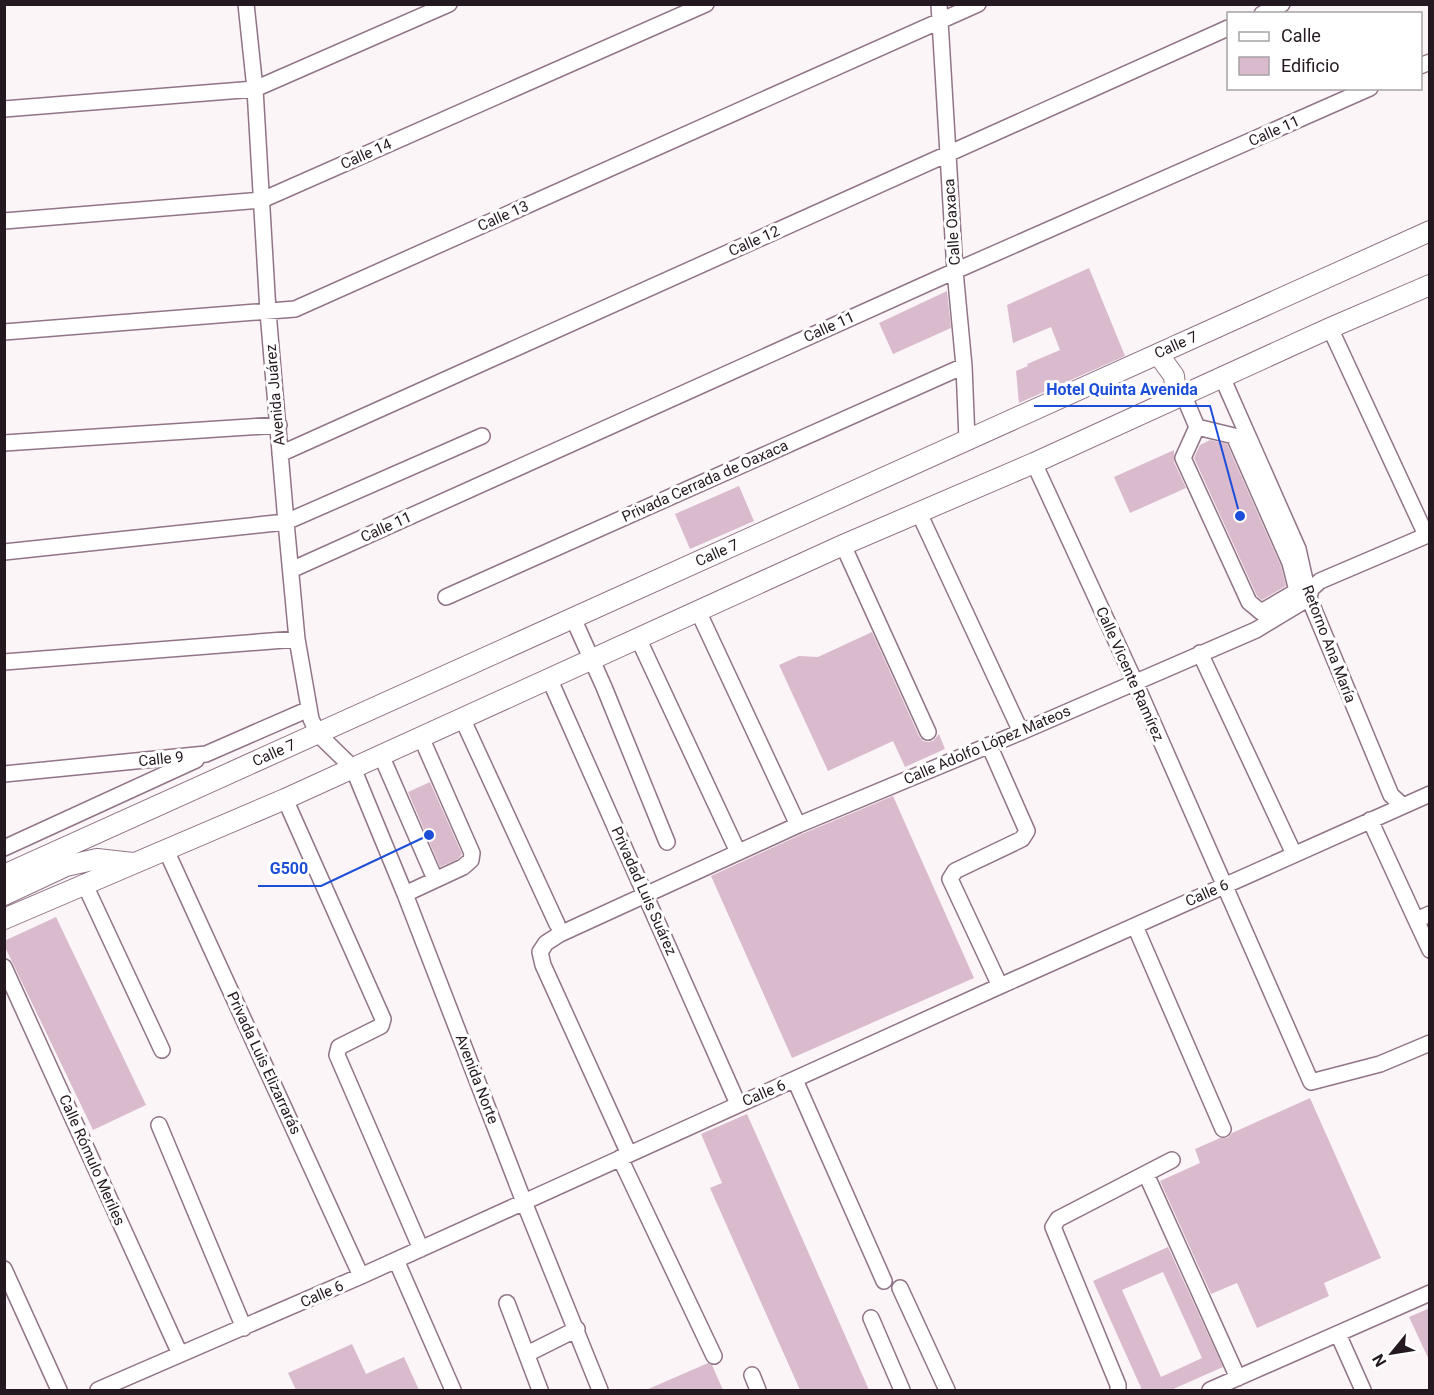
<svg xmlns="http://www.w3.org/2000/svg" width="1434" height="1395" viewBox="0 0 1434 1395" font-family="Roboto,sans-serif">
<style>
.building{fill:#dabbce;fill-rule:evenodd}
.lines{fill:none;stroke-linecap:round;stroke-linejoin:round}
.minor-casing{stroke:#917486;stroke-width:18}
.major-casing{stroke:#917486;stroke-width:22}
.minor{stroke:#fff;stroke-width:15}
.major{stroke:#fff;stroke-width:20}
.labels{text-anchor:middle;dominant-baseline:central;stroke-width:6;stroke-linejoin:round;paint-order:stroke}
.street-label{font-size:15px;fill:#241920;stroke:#fff}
.leader{fill:none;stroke:#1d4ed8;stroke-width:2}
.callout-dot{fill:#1d4ed8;stroke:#fff;stroke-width:2}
.callout-label{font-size:16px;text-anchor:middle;font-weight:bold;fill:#1d4ed8;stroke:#fff;stroke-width:6;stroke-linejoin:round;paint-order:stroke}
</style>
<rect width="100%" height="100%" fill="#fbf5f8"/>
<!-- building -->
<path class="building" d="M1089,268l36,88 -106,47 -3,-32 12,-5 -1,-2 33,-14 -9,-23 -38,16 -6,-38z
M947,291l4,37 -58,26 -14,-31z
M1210,440l17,4 54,122 5,20 -24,14 -5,-4 -63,-138 6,-13z
M1174,450v12l12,26 -56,25 -16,-36z
M739,486l15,35 -64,28 -15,-35z
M872,632l47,104 4,5 5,1 5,-1 6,-7 6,15 -40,18 -12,-26 -65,30 -49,-106 20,-9 19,1z
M430,782l32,72 -4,5 -18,8 -32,-75z
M893,796l81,182 -182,80 -81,-182 91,-42z
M56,917l90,188 -53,25 -89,-185v-4z
M1310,1098l71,160 -57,25 5,13 -72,32 -20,-45 -26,11 -51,-113 40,-18 -5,-14 25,-11h7l5,-5z
M747,1114l86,194 36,82h-69l-90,-202 12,-5 -21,-49z
M1168,1247l55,120 -52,23h-29l-49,-109zM1163,1272l39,86 -41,19 -39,-87z
M1430,1308v54l-21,-45z
M352,1344l14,30 38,-17 15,33h-123l-8,-17z
M708,1363l4,2 11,25h-77z"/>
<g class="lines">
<!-- minor casing -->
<g class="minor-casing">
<path id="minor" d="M246,4l9,85 13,223 18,210 11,117 14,80 7,15 35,34 52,126 119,308 76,188
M939,4l16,267 9,95 3,74
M1262,14l20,-10
M1420,66l10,-4
M4,109l251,-20 194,-85
M4,221l258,-21 444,-196
M1330,328l96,207
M4,332l291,-23 683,-305
M1222,377l76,172 11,49 82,197 12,11
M1183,394l14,33 -14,31 66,144 12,10 36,-21 -7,-28 -56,-127 -37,-9
M4,443l275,-18
M280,454l948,-426
M1034,463l101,219 176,400 69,-18 50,-21
M919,513l102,219
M843,545l85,187
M4,552l282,-30 196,-86
M291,570l664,-299 415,-183
M446,597l518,-231
M698,611l100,214
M573,618l31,69 63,155
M638,638l100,214
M1200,653l94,201
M4,662l293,-23
M549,678l189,426
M462,718l95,206
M989,745l38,86 -5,8 -67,32 -5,8 50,107
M381,755l54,124
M4,774l202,-20 103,-45
M285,799l98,220 -2,7 -42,21 -2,8 84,194
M1370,820l46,100 14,-6
M4,848l192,-88
M166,850l195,426
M85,885l77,165
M405,894l58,-27 8,-7 1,-7 -51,-116
M1416,920l14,30
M1135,926l88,203
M4,967l176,387
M795,1080l89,201
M159,1125l85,203
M629,1154l-86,-189 -3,-13 6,-9 14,-9 238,-109 223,-93 235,-102 53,-32 2,-9 9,-8 110,-47
M620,1158l94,198
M1146,1174l92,204
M396,1260l57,130
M4,1269l55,121
M900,1288l47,102
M507,1303l33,87
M871,1318l31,72
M1338,1334l25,56
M527,1354l50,-25
M752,1375l6,15
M98,1390l263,-114 639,-290 430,-192
M1118,1390v-5l-65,-158 5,-8 114,-59
M1210,1390l220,-97"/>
</g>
<!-- major casing -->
<g class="major-casing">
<path id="major" d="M1158,354l16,22 2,21
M4,875l1426,-644
M4,895l62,-29 31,-7 36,4
M4,919l281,-120 558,-254 191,-82 296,-135 100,-43"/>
</g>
<!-- minor -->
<use href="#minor" class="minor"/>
<!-- major -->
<use href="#major" class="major"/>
</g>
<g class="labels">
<!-- street labels -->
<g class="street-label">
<text transform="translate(1274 131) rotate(-24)">Calle 11</text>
<text transform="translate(366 154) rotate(-24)">Calle 14</text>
<text transform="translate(503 216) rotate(-24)">Calle 13</text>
<text transform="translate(952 222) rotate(-94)">Calle Oaxaca</text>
<text transform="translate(754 241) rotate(-24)">Calle 12</text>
<text transform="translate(829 327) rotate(-24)">Calle 11</text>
<text transform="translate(1176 345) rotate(-24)">Calle 7</text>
<text transform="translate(275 395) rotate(-95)">Avenida Juárez</text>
<text transform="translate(705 481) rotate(-24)">Privada Cerrada de Oaxaca</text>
<text transform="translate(386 527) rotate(-24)">Calle 11</text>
<text transform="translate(717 553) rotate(-24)">Calle 7</text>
<text transform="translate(1329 644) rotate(69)">Retorno Ana María</text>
<text transform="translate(1130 674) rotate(66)">Calle Vicente Ramírez</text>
<text transform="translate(987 745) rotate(-23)">Calle Adolfo López Mateos</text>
<text transform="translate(274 753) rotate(-24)">Calle 7</text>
<text transform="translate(161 759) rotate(-6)">Calle 9</text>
<text transform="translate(644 891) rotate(66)">Privadad Luis Suárez</text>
<text transform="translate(1207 893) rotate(-24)">Calle 6</text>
<text transform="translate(264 1063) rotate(65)">Privada Luis Elizarrarás</text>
<text transform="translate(477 1079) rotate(69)">Avenida Norte</text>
<text transform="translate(764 1093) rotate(-23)">Calle 6</text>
<text transform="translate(92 1160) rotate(66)">Calle Rómulo Meriles</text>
<text transform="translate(322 1294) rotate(-24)">Calle 6</text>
</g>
</g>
<!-- callouts -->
<path class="leader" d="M1240 516L1210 406H1034M429 835L321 886H258"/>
<g class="callout-dot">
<circle cx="1240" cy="516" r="6"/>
<circle cx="429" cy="835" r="6"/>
</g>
<g class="callout-label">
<text x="1122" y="395">Hotel Quinta Avenida</text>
<text x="289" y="874">G500</text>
</g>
<!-- border -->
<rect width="1434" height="1395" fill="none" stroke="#241920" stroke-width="12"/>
<!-- legend -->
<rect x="1227" y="12" width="195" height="78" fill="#ffffff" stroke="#a7a3a6" stroke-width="1.5"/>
<rect x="1239" y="32" width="30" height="9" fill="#ffffff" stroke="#a7a3a6" stroke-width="1.5"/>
<text x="1281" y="42" font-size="18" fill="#241920">Calle</text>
<rect x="1239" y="57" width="30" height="18" fill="#dabbce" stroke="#a7a3a6" stroke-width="1.5"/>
<text x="1281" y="72" font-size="18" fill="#241920">Edificio</text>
<!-- north arrow -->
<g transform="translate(1392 1353) rotate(240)" stroke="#ffffff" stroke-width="4.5" paint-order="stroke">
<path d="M0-4.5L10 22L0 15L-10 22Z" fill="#241920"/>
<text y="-9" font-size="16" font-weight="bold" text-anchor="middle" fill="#241920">N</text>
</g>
</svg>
